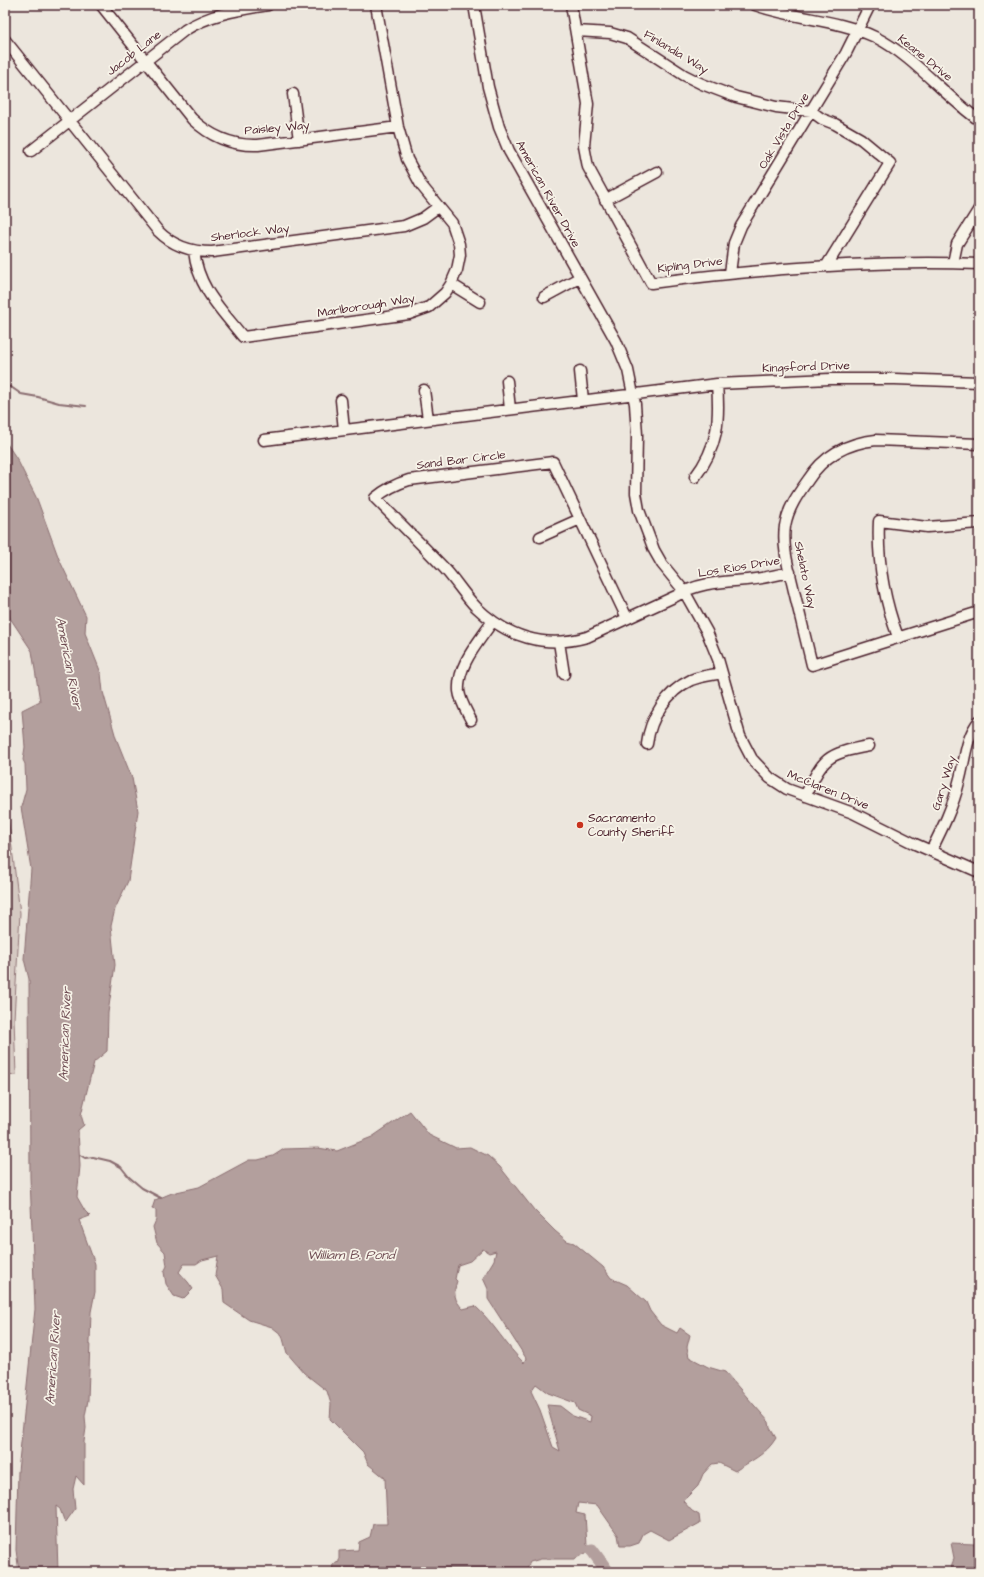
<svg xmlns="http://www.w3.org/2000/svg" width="984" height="1577" viewBox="0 0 984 1577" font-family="'Architects Daughter',sans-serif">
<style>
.green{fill:#d5c9c2;stroke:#907476}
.water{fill:#b39f9d;stroke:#896c6f;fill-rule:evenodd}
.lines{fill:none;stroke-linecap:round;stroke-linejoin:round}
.stream{stroke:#896c6f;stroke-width:2}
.river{stroke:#b39f9d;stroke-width:13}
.minor-casing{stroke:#4a1f2b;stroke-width:13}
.minor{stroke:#f7f3e8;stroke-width:10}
.poi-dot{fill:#c8321e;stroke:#f7f3e8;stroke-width:1.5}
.labels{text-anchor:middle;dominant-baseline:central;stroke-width:3.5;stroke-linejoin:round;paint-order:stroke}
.street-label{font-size:12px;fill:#4a1f2b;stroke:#f7f3e8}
.poi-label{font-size:12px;fill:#4a1f2b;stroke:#f7f3e8;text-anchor:start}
.water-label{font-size:13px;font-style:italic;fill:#6f4c53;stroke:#f7f3e8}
</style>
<rect width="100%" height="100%" fill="#ece6dd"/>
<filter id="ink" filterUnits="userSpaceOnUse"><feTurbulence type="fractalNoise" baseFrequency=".025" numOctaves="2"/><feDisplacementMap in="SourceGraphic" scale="8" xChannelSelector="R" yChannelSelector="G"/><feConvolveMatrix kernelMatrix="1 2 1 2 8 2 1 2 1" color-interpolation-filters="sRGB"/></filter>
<g filter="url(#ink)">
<!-- green -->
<path class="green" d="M5,792l15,121 -6,106 2,56 -11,1z"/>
<!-- water -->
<path class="water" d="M5,441l12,18 20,40 22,60 27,57 -1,17 16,40 2,19 13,46 16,40 6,33 -10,70 -13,28 -4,17 4,39 -7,48 -1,38 -13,11 -13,53 3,10 -6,5 2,36 -3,31 8,14 5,5 -11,4 16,44v28l-4,20 -3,88 -3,16 1,12 -2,14v43l-8,-9 -3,13 2,20 -10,14 -5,-14 -4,-3 2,66h-39l-3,-22 2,-79 17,-162 -5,-132 -1,-198 -5,-20 7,-90 -10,-62 5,-18 -1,-25 -2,-4 2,-13 -3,-37 18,-9 -8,-50 -22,-33 -5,-12z
M410,1111l19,24 27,13 14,-1 18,9 12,11 34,43 21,21 12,10 7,2 29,24 8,11 16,7 19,17 4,9 11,14 16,8 3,-5 10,7 -3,12 2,10 19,10 17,5 44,50 1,6 6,10c-10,17 -26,23 -41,33l-16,-8 -7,1 -9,10 -5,12 -15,15 9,10 7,4 1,8 -31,17 -19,-10 -7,4 -4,9 -9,3h-10l-2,-11 -21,-30 -19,-2 -2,10 9,2 2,30 5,5 -18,9h-33l-11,3 -5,10h-193l1,-8 6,-2v-11l19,-1 1,-8 11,-5 3,-13h14l-2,-46 -17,-14 -5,-12 -33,-33 1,-15 -4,-13 -23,-18 -17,-20 -5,-18 -10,-8 -23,-7 -25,-17 -1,-14 -8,-14 3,-19 -16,4 -6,4h-12l-5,8 9,10 5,7 -10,10 -9,-3 -8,-12 -2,-12 3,-6 -2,-14 -8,-9 -4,-16 3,-7v-10l-4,-1 3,-9 17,-7 27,-6 50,-27h9l15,-4 11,-7 34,-1 19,3 35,-14zM483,1249l6,4 7,-2 -2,9 -11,18 5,11v10l38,59 -2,5c-18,-17 -30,-40 -49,-57l-12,3c-9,-9 -10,-16 -6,-28l-2,-2 3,-14 12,-4zM536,1384l12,9 27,10 3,7 13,6 -1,6 -17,-6 -13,-10 -13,-1 13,46 -7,-4 -13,-37 -9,-19z
M979,1541v31h-29l4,-14 -3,-15 23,1z"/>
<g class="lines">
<!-- stream -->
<path class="stream" d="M5,386l6,1 10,7 17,3 21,6 27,3
M80,1155l5,3 8,-1 17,4 11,6 8,10 13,11 19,10"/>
<!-- river -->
<path class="river" d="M592,1550l16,22"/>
<!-- minor casing -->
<g class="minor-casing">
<path id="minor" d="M101,5l91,114c19,18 40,27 66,26l140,-18
M474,5l14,82 11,40 10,24 107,190 12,29 7,34 2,31 -1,58 3,17 15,40 8,14 22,27 23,41 11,27 22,77 12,23 18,19 17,11 66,24 62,31 64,28
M571,5l17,99 -4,42 4,21 63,116c109,-14 218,-23 328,-19
M755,5c39,14 82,14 120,32 40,20 68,58 104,83
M576,31l34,2 17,5 57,37 18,9 34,13 40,10 35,4 11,8 13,5 26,15 29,24 -63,102
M5,40l153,191c15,15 33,21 54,21l192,-26 19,-8 15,-11
M293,94l6,46
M31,151l154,-121c25,-16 53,-20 83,-25
M605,200l52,-28
M194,251c4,37 26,57 49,86l166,-23 20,-7 16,-14 6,-9 6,-14 3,-15 -1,-11 -7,-21 -31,-38 -14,-26 -9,-32 -22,-122
M953,263l4,-19 22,-35
M730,273l4,-30 7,-17 105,-173 24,-48
M451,284l29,18
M544,297l35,-19
M580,371l3,29
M507,381l3,28
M424,390l4,29
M341,400l3,30
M264,440l453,-56 113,-5h65l84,3
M979,444l-103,-4c-29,3 -52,15 -68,40 -10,14 -20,28 -23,46 -3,22 4,43 9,65 6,25 12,49 18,74l167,-53
M695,477c23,-30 25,-57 22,-93
M540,537l40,-18
M627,618l-74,-156 -144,18c-13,4 -23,9 -34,18 24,24 47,47 70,71 11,12 20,27 31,38 31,30 69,42 111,30l89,-41c22,-14 47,-14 71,-16 15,-1 29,-5 43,-8
M898,637c-14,-38 -21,-75 -19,-116l48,6 52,-4
M559,642l5,32
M471,720c-4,-8 -11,-19 -12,-29 -2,-26 20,-49 33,-69
M647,744c3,-26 20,-53 44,-64 10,-4 21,-5 31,-7
M805,796c19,-39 21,-42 64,-50
M931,851c11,-22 22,-44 28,-69 6,-20 6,-44 20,-61"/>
</g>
<!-- minor -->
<use href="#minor" class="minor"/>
</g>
</g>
<!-- markers -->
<circle class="poi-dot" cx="580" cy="825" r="4"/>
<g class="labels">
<!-- street labels -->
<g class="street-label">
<text transform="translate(676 52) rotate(31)">Finlandia Way</text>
<text transform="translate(134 53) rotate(-38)">Jacob Lane</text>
<text transform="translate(925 58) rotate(39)">Keane Drive</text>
<text transform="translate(277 128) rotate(-5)">Paisley Way</text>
<text transform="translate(784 131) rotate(-59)">Oak Vista Drive</text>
<text transform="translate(548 194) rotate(61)">American River Drive</text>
<text transform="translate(250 233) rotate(-7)">Sherlock Way</text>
<text transform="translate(690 265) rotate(-7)">Kipling Drive</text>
<text transform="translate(366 306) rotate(-9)">Marlborough Way</text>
<text transform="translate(806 367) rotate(-2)">Kingsford Drive</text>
<text transform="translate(461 460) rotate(-7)">Sand Bar Circle</text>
<text transform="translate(739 567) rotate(-9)">Los Rios Drive</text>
<text transform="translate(805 575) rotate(78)">Shelato Way</text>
<text transform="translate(944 783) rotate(-73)">Gary Way</text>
<text transform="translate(828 790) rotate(22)">McClaren Drive</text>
</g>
<!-- poi labels -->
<g class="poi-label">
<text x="588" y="818">Sacramento<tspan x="588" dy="14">County Sheriff</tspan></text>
</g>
<!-- water labels -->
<g class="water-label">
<text transform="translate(69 663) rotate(79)">American River</text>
<text transform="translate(65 1034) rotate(-88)">American River</text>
<text x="351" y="1255">William B. Pond</text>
<text transform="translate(53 1358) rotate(-86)">American River</text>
</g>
</g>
<!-- margin -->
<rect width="984" height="1577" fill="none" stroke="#f7f3e8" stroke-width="20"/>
<rect x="10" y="10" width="964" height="1557" fill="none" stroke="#4a1f2b" stroke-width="1.5" filter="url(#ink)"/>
</svg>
